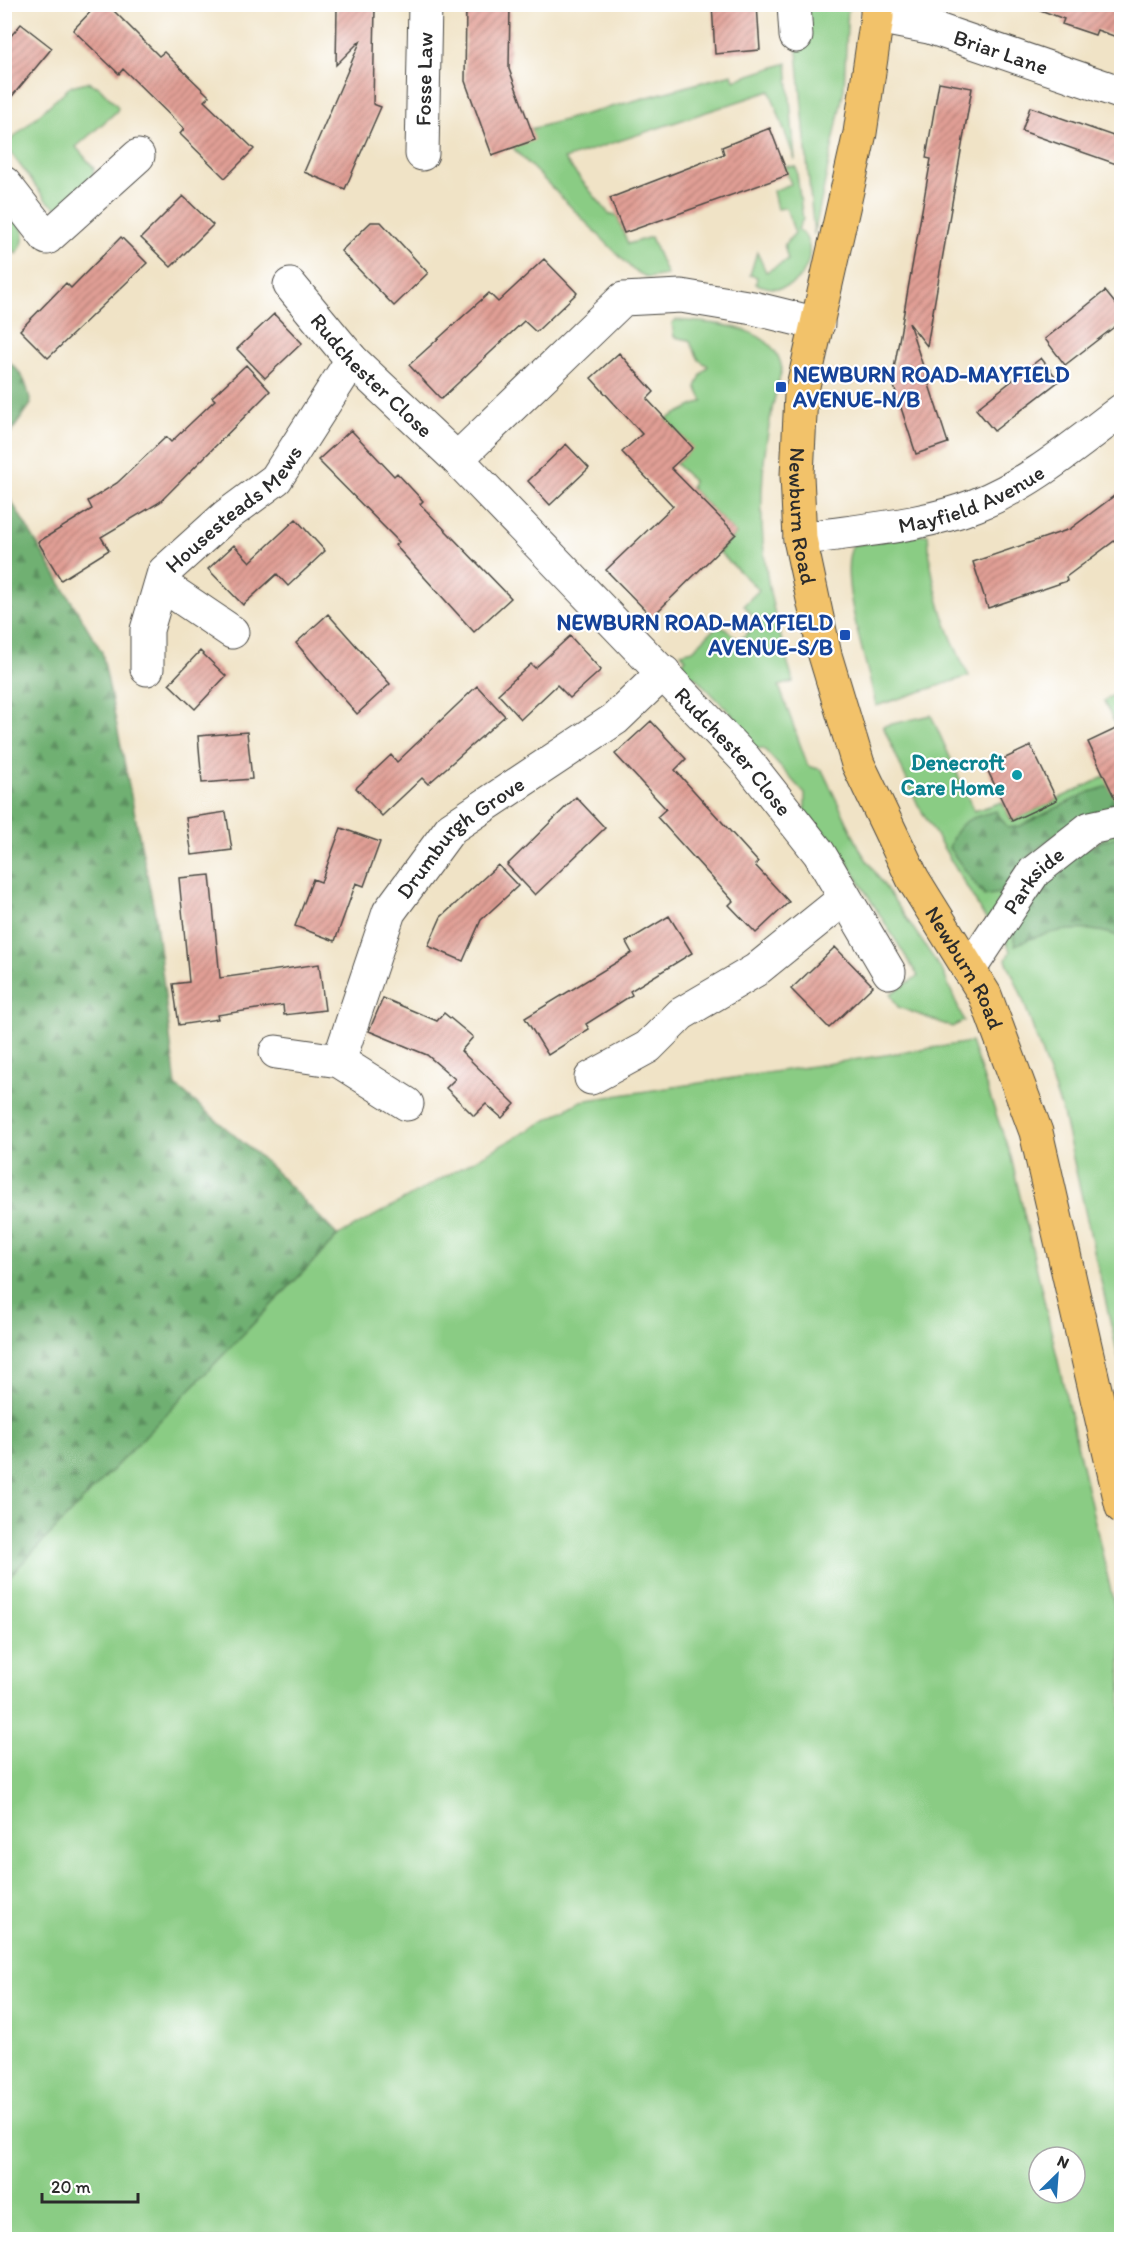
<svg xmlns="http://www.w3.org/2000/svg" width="1126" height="2244" viewBox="0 0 1126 2244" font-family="Itim,sans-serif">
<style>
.green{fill:#8acc84;stroke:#5a7c58;stroke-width:1.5;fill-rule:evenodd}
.forest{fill:url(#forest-firs);stroke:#4d6e4e;stroke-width:1.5}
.building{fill:url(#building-hatch)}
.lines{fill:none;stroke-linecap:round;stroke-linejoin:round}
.street-casing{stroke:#494742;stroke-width:35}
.primary-casing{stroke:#494742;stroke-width:35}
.street{stroke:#fff;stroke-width:33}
.primary{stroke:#f2c26a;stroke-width:33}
.transit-dot{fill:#1a4fb4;stroke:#fff;stroke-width:2}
.culture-dot{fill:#0f9aa8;stroke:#fff;stroke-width:2}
.labels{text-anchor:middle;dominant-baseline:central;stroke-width:4.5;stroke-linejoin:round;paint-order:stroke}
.street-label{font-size:22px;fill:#2b2b2b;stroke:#fff}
.transit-label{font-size:22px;font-weight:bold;fill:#164399;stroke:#fff;text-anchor:start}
.culture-label{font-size:22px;font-weight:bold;fill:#0d838f;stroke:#fff;text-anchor:end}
</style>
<defs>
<pattern id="forest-firs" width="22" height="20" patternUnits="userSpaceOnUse" patternTransform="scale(1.5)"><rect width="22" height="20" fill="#6fb072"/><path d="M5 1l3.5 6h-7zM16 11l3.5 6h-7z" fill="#5b8f5e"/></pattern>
<pattern id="building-hatch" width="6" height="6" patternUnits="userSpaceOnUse" patternTransform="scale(1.5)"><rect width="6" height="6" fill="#e19f95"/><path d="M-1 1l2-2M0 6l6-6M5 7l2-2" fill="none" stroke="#b7827a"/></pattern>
</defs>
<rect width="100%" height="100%" fill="#fff"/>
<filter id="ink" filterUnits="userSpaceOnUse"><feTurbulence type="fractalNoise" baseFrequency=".0167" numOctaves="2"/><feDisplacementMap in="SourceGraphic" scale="12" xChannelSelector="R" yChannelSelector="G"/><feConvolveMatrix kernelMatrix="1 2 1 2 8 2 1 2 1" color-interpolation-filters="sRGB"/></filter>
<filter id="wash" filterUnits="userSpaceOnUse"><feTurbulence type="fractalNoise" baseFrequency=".008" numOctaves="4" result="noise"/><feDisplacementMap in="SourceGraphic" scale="24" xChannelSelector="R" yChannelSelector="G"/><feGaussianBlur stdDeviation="1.35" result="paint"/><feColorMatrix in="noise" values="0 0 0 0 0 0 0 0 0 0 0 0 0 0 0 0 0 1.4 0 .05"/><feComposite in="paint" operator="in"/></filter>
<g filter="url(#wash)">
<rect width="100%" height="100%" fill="#f0e3c6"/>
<!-- green -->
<path class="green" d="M806,5h42l-4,84 -30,146 -18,-194z
M787,63l8,97 -25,-69 -206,68 46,56h7l11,29 23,-7 16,38 -19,3 -15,-8 -120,-122 18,-19 201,-55 2,6z
M87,82l12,5 19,20 -1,4 -41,36 18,21 -1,7 -35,34 -12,-9 -41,-55 66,-59z
M784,166l12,1 7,52 -5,10c21,15 11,50 -13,58 -10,3 -19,0 -29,-3l1,-7 -7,-2 7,-23 9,20 22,-12 -4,-15 11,-12 -9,-25 -9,1 -4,-18 18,-7z
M4,197c12,19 30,37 12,57l-11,-16z
M676,320c35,3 99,4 106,49 -19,67 -26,137 -15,206 5,36 17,72 26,107l-14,4 29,80 14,4 40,83 81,119 21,49 -12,6 -54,-20 -8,-13 28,-18 -76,-122 -37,-42v-18l-42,-46 -14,2 -13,-15 4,-12 -45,-46 -7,-1 -9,-10 7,-7 -5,-6 12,-3 23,-23 10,2 13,12 19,-18 -14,-18 15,-15 -40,-38 17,-18 -45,-46 2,-7 -17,-17 16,-16 -26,-29 37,-18 -7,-14 5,-12 7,-9 -9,-6 -10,-20 -15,-3 -2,-14z
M928,534c2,50 18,98 41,142l-93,30c-7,-38 -40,-130 -23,-161z
M1121,690v47l-17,-36z
M931,715l43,96 28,-9 10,19 109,-52v47l-131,110 -72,-121 -35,-79z
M1121,826v543l-58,-255 -42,-120 -15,-34 4,-9 -8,-20 23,-40z
M971,1042l40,115 110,478v604h-1116l-1,-658 334,-345 243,-135zM1039,2157h36v36h-36z"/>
<!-- forest -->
<path class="forest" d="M5,359c18,12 22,25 26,45l-26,37z
M4,489l98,163 53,262 21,172 90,76 72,74 -333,345z
M1121,782v27l-62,23 -27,20 -33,41 -15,3 -35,-48c8,-28 21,-30 47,-37l12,17 12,-2 67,-33z
M1121,836v101c-36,-14 -71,-7 -106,8l-2,-13c27,-43 54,-86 108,-96z"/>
<g id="blocks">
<!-- building -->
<path class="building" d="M98,4h9l52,52 5,-4 45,44 -5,5 50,48 -29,29 -45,-44 4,-5 -61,-60 -4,5 -46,-44z
M466,4h44l-1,65 26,71 -43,15 -27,-74z
M712,4h45l3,46 -45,4z
M1035,4h75l12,5v30l-25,-9 -2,5 -33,-11 2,-5 -29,-11z
M337,7l38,1 -2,96 8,3 -36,82 -41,-17 57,-132 -25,25z
M21,24l31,24 -48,58v-62z
M939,82l33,6 -45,258 -18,-23 39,120 -32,11 -24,-74 39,-221 -5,-1z
M1030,107l92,32v27l-100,-35z
M770,128l18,47 -164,58 -14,-35 114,-44 -2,-7z
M183,196l30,29 -42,42 -30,-29z
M371,222h10l47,51 -34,33 -53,-55z
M121,237l26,26 -99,95 -28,-28 46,-47 5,5z
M544,259l33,34 -41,39 -12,-11 -83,78 -32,-34 80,-72 9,9z
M1105,291l17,21v9l-57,44 -20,-26z
M274,314l28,29 -37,35 -28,-29z
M619,353l35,39 -7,7 46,49 -22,20 65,66 -84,83 -46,-47 67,-64 -51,-54 20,-18 -51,-56z
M1041,358l18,23 -65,50 -18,-22z
M246,365l24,26 -110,111 -59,35 8,13 -48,30 -23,-38 54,-33 -4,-8 29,-18 49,-46 5,5 44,-42 -3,-3z
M351,430l43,46 3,-3 26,28 -3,3 91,94 -37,34 -79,-87 4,-3 -81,-82z
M566,444l23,24 -39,37 -22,-24z
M1122,490v45l-56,42 1,4 -79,27 -15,-46 97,-33z
M296,519l29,32 -37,35 -11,-12 -34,31 -35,-36 26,-24 16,17z
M328,614l62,70 -33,30 -61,-71z
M570,636l31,34 -31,28 -13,-13 -36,34 -23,-25 33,-30 4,4z
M200,651l26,25 -31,33 -26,-25z
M477,686l28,30 -77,68 -6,-6 -40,38 -26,-28 35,-33 6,7z
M651,721l35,38 -11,11 83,92 -3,3 34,37 -33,31 -27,-28 4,-4 -76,-84 9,-8 -51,-55z
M1122,726v77h-5l-29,-61z
M247,732l5,47 -50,4 -4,-47z
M1031,746l26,54 -45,21 -26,-54z
M576,797l29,31 -70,67 -28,-30z
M226,812l6,38 -40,5 -6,-37z
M341,828l39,14 -16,44 -8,-3 -21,58 -40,-15 18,-47 8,3z
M498,865l20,21 -37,34 -18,41 -35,-15 13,-29z
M210,875l10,103 99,-14 6,46 -41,5 -1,-10 -66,10 1,4 -39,6 -6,-41 16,-2 -10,-104z
M669,916l23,37 -62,38 2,4 -46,29 3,5 -41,26 -23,-37 107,-65 -6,-11z
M835,947l38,39 -44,42 -38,-39z
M383,998l54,23 7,-8 29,24 -12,14 54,53 -13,14 -16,-14 -12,12 -28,-28 9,-9 -28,-24 -58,-24z"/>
</g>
</g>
<g filter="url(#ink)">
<use href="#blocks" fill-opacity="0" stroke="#494742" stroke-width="1.5"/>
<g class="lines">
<!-- street casing -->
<g class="street-casing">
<g id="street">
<path d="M794,4l2,32"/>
<path id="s1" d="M877,17l52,10 193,66"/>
<path id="s2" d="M422,154l3,-150"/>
<path d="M4,183l43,55 91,-82"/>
<path id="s3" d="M290,285l62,75 105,99 288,300 74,94 70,119"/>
<path d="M457,459l166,-160 58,-3 72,12 65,16"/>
<path id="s4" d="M800,539c58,-9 121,-12 176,-34 54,-21 99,-60 146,-95"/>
<path d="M161,584l71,48"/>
<path id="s5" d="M147,669v-39l17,-58 62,-56 50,-37 76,-119"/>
<path id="s6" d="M969,970l65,-98 56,-44 32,-7"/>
<path d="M276,1052l63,9 68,43"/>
<path id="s7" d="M339,1061l50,-149 62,-84 164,-109 49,-47"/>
<path d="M591,1078l57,-31 33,-33 75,-44 89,-72"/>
</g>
</g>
<!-- primary casing -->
<g class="primary-casing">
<g id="primary">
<path id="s8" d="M877,4v13l-17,116 -59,262 -4,80 3,64 25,116 33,109 55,115 72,116 51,137 86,375"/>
</g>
</g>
<!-- street -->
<use href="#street" class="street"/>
<!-- primary -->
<use href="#primary" class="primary"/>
</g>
</g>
<!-- markers -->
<g class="transit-dot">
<rect x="775" y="381" width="12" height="12" rx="3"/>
<rect x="839" y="629" width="12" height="12" rx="3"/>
</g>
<circle class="culture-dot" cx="1017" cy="775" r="6"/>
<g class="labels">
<!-- street labels -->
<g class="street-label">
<text stroke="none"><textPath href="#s1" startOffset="129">Briar Lane</textPath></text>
<text stroke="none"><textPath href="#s2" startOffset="75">Fosse Law</textPath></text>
<text stroke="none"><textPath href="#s3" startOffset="122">Rudchester Close</textPath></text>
<text stroke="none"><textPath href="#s4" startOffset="177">Mayfield Avenue</textPath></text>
<text stroke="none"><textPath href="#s5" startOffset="194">Housesteads Mews</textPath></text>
<text stroke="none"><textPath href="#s8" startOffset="520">Newburn Road</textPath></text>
<text stroke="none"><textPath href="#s3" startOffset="644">Rudchester Close</textPath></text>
<text stroke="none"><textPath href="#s7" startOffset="262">Drumburgh Grove</textPath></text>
<text stroke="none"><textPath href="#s6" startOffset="111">Parkside</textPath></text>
<text stroke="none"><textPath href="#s8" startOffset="1006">Newburn Road</textPath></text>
</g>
<!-- transit labels -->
<g class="transit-label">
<text x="793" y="374">NEWBURN ROAD-MAYFIELD<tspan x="793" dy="25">AVENUE-N/B</tspan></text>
<text x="833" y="622" text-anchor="end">NEWBURN ROAD-MAYFIELD<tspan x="833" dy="25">AVENUE-S/B</tspan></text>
</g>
<!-- culture labels -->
<g class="culture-label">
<text x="1005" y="762">Denecroft<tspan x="1005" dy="25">Care Home</tspan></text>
</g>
</g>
<!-- margin -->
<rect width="1126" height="2244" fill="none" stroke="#fff" stroke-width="24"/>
<!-- north arrow -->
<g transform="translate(1057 2175) rotate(25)"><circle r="28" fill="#ffffff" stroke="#aaaaaa" stroke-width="1.5"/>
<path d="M0-4.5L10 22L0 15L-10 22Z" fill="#1f6fb2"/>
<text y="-9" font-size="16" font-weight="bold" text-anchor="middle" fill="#2b2b2b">N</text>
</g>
<!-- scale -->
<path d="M42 2193v9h96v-9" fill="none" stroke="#2b2b2b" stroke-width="3"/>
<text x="51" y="2193" font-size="18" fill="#2b2b2b" stroke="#ffffff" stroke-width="4.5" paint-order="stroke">20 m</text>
</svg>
